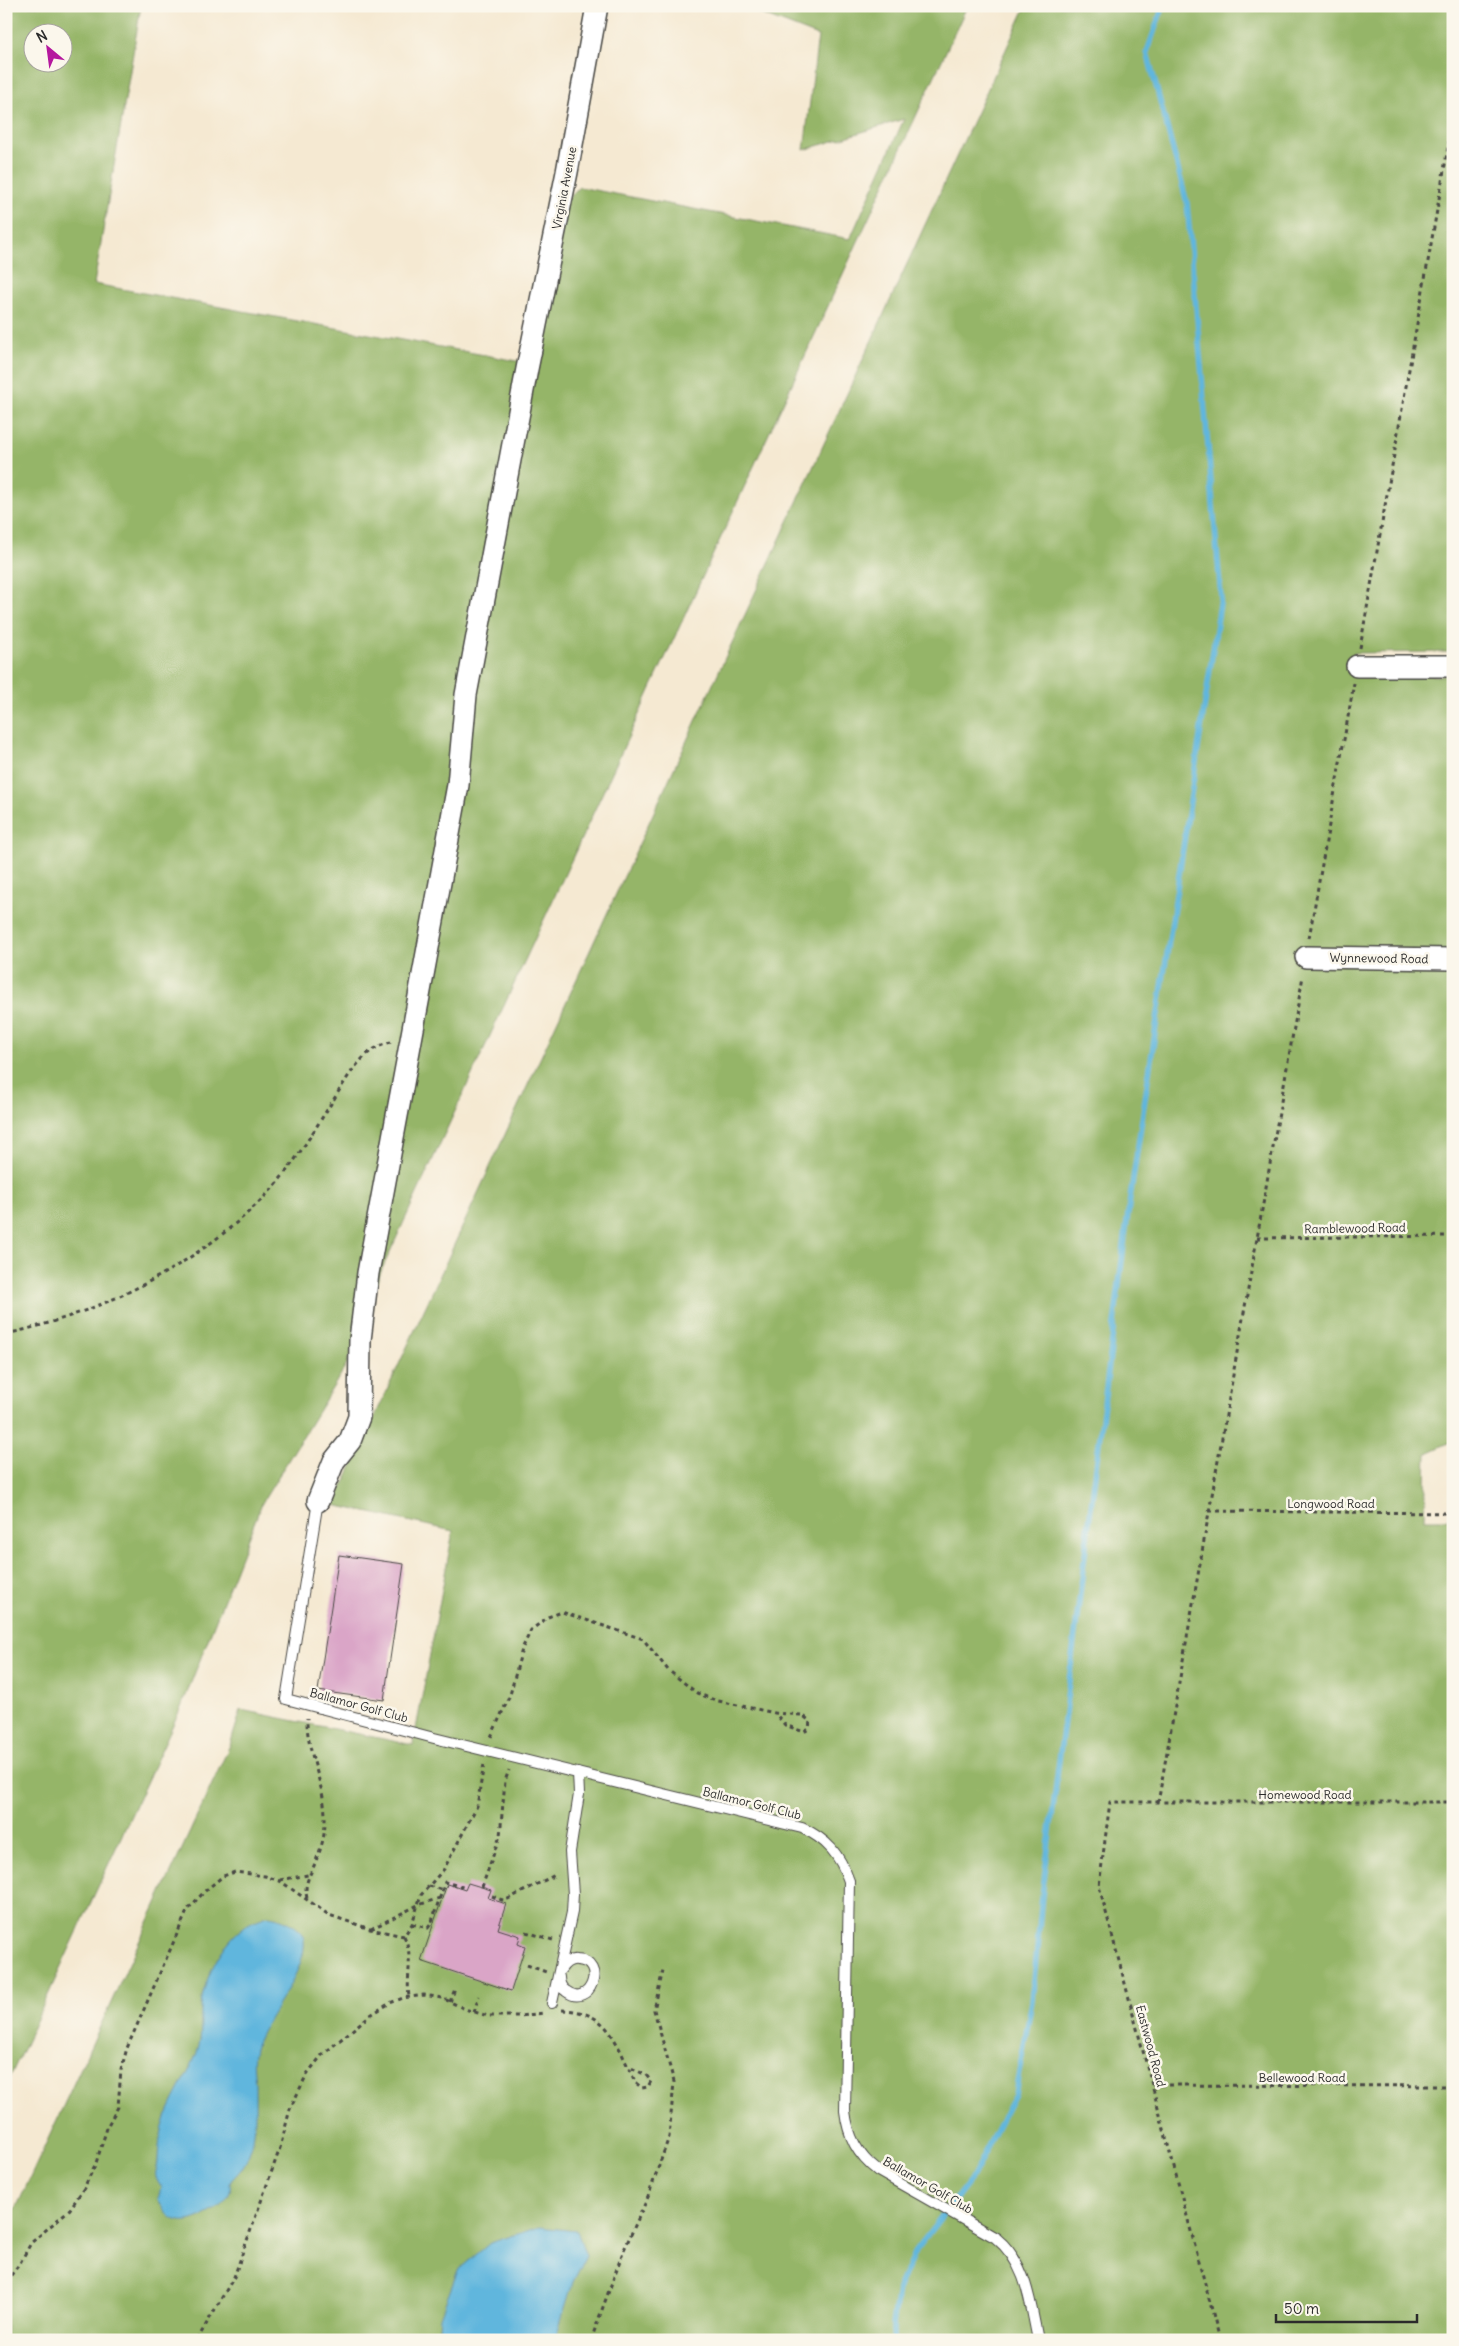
<svg xmlns="http://www.w3.org/2000/svg" width="1459" height="2346" viewBox="0 0 1459 2346" font-family="Delius,sans-serif">
<style>
.forest{fill:#95b568;stroke:#60704a;fill-rule:evenodd}
.water{fill:#61b6dd;stroke:#467084}
.lines{fill:none;stroke-linecap:round;stroke-linejoin:round}
.stream{stroke:#61b6dd;stroke-width:5.5}
.building{fill:#daa5c7}
.lane-casing{stroke:#494844;stroke-width:12}
.street-casing{stroke:#494844;stroke-width:24}
.path{stroke:#494844;stroke-width:3;stroke-dasharray:4 4;stroke-linecap:butt}
.lane{stroke:#fff;stroke-width:10}
.street{stroke:#fff;stroke-width:21}
.labels{text-anchor:middle;dominant-baseline:central;stroke-width:5;stroke-linejoin:round;paint-order:stroke}
.street-label{font-size:12px;fill:#2b2b2b;stroke:#fbf7ec}
</style>
<rect width="100%" height="100%" fill="#fbf7ec"/>
<filter id="ink" filterUnits="userSpaceOnUse"><feTurbulence type="fractalNoise" baseFrequency=".02" numOctaves="2"/><feDisplacementMap in="SourceGraphic" scale="10" xChannelSelector="R" yChannelSelector="G"/><feConvolveMatrix kernelMatrix="1 2 1 2 8 2 1 2 1" color-interpolation-filters="sRGB"/></filter>
<filter id="wash" filterUnits="userSpaceOnUse"><feTurbulence type="fractalNoise" baseFrequency=".0096" numOctaves="4" result="noise"/><feDisplacementMap in="SourceGraphic" scale="20" xChannelSelector="R" yChannelSelector="G"/><feGaussianBlur stdDeviation="1.12" result="paint"/><feColorMatrix in="noise" values="0 0 0 0 0 0 0 0 0 0 0 0 0 0 0 0 0 1.4 0 .05"/><feComposite in="paint" operator="in"/></filter>
<g filter="url(#wash)">
<rect width="100%" height="100%" fill="#f5e9d2"/>
<!-- forest -->
<path class="forest" d="M6,6h135l-47,278 440,80 29,-160 16,-17 271,52 54,-120 -100,31 14,-114 -78,-30h227l-585,1263 -36,97 -84,137 -79,200 -177,383zM32,32h30v30h-30z
M1026,6h427v646l-99,1 -5,21 104,2v765l-26,12 -2,66h28v821h-1447v-110l224,-485 11,-35 172,35 40,-214 -119,-26z"/>
<!-- water -->
<path class="water" d="M268,1916c13,1 34,10 36,24 4,31 -39,76 -49,109 -3,11 -1,23 0,34 0,19 1,39 -2,57 -2,9 -6,21 -11,28 -3,5 -10,10 -12,15 0,2 1,5 0,8 -3,14 -25,25 -38,29 -19,5 -26,-6 -34,-21l3,-12c-10,-15 -3,-14 -3,-29 2,-45 22,-64 38,-103 8,-18 3,-38 6,-57 5,-24 21,-56 42,-71 7,-6 16,-8 24,-11z
M539,2227l38,4 9,25 -13,26 -18,58h-117l2,-23 18,-47 32,-27z"/>
<g class="lines">
<!-- stream -->
<path class="stream" d="M893,2340v-15l5,-36 16,-36 57,-74 44,-85 17,-93 10,-105 87,-691 92,-608 -34,-394 -40,-151 16,-46"/>
</g>
<g id="blocks">
<!-- building -->
<path class="building" d="M339,1555l65,9 -20,136 -66,-9z
M468,1883l23,7 -3,8 18,6 -8,25 22,7 -2,8 7,3 -14,44 -90,-30 26,-77 18,6z"/>
</g>
</g>
<g filter="url(#ink)">
<use href="#blocks" fill-opacity="0" stroke="#494844" stroke-width="1"/>
<g class="lines">
<!-- lane casing -->
<g class="lane-casing">
<path id="lane" d="M318,1501l-32,198 148,39 368,90c25,11 38,27 47,53l-4,230c3,25 12,44 33,60l118,67c31,25 34,65 42,102
M559,1977c0,6 2,11 7,14 24,19 42,-30 11,-31 -7,-1 -12,3 -16,9
M552,2003l20,-91 1,-18 -3,-42 9,-58 -1,-21"/>
</g>
<!-- street casing -->
<g class="street-casing">
<path id="street" d="M1357,666h96
M1306,957l147,2
M318,1501l16,-40 16,-20 9,-24 1,-77 8,-67 90,-488 8,-90 61,-326 40,-197 30,-166"/>
</g>
<!-- path -->
<path class="path" d="M1360,648l93,-529
M1309,938l45,-255
M1257,1238l196,-2
M6,1334c97,-21 194,-70 263,-142 25,-27 45,-62 65,-93 9,-15 18,-30 31,-43 7,-7 16,-11 26,-14
M1209,1511l244,2
M491,1737l19,-42 12,-46 9,-19 17,-13 14,-5 81,27 25,31 29,23 17,7 61,13 27,2 8,6 -1,8 -5,3 -19,-7 -10,-12
M1158,1803l145,-827
M280,1880l28,-5
M429,1886l14,4
M482,1887l18,-51 5,-55 4,-11
M492,1896l10,4 6,-1 49,-25
M307,1898c-4,-16 5,-25 10,-40 5,-12 8,-24 8,-37 1,-36 -19,-68 -18,-103
M412,1924l16,4 3,-4 14,-42 21,6
M371,1929l47,-24 22,-7
M526,1932l27,8
M404,1936c10,21 2,39 5,61
M527,1965l19,7
M450,2002l5,-13
M562,2010c50,1 54,36 74,73l6,5 6,-1 3,-6 -5,-6 -17,-8
M474,2012l5,-16
M1152,2085l301,1
M6,2282l14,-19 11,-20 39,-34 14,-21 12,-25 12,-38 10,-18 3,-37 6,-22 61,-139 17,-18 18,-15 12,-4 30,4 15,5 49,34 41,14 34,7 8,-12 9,-29 23,-26 33,-63 7,-42
M197,2340l37,-63 46,-129 10,-39 17,-35 15,-19 47,-39 21,-13 13,-5 21,-3 18,3 23,11 23,7h32l24,-3
M591,2340l32,-88 25,-55 21,-60 5,-55 -20,-72 9,-40
M1220,2340l-121,-454 11,-84h343"/>
<!-- lane -->
<use href="#lane" class="lane"/>
<!-- street -->
<use href="#street" class="street"/>
</g>
</g>
<g class="labels">
<!-- street labels -->
<g class="street-label">
<text transform="translate(564 188) rotate(-79)">Virginia Avenue</text>
<text transform="translate(1379 958) rotate(1)">Wynnewood Road</text>
<text transform="translate(1355 1228) rotate(-1)">Ramblewood Road</text>
<text x="1331" y="1503">Longwood Road</text>
<text transform="translate(359 1705) rotate(15)">Ballamor Golf Club</text>
<text x="1305" y="1794">Homewood Road</text>
<text transform="translate(752 1803) rotate(14)">Ballamor Golf Club</text>
<text transform="translate(1151 2046) rotate(75)">Eastwood Road</text>
<text x="1302" y="2077">Bellewood Road</text>
<text transform="translate(928 2185) rotate(30)">Ballamor Golf Club</text>
</g>
</g>
<!-- margin -->
<rect width="1459" height="2346" fill="none" stroke="#fbf7ec" stroke-width="25"/>
<!-- north arrow -->
<g transform="translate(48 48) rotate(331)"><circle r="24" fill="#fbf7ec" stroke="#a8a59f"/>
<path d="M0-4L9 19L0 12L-9 19Z" fill="#b5179e"/>
<text y="-8" font-size="14" font-weight="bold" text-anchor="middle" fill="#2b2b2b">N</text>
</g>
<!-- scale -->
<path d="M1276 2314v8h141v-8" fill="none" stroke="#2b2b2b" stroke-width="2.5"/>
<text x="1284" y="2314" font-size="15" fill="#2b2b2b" stroke="#fbf7ec" stroke-width="4" paint-order="stroke">50 m</text>
</svg>
